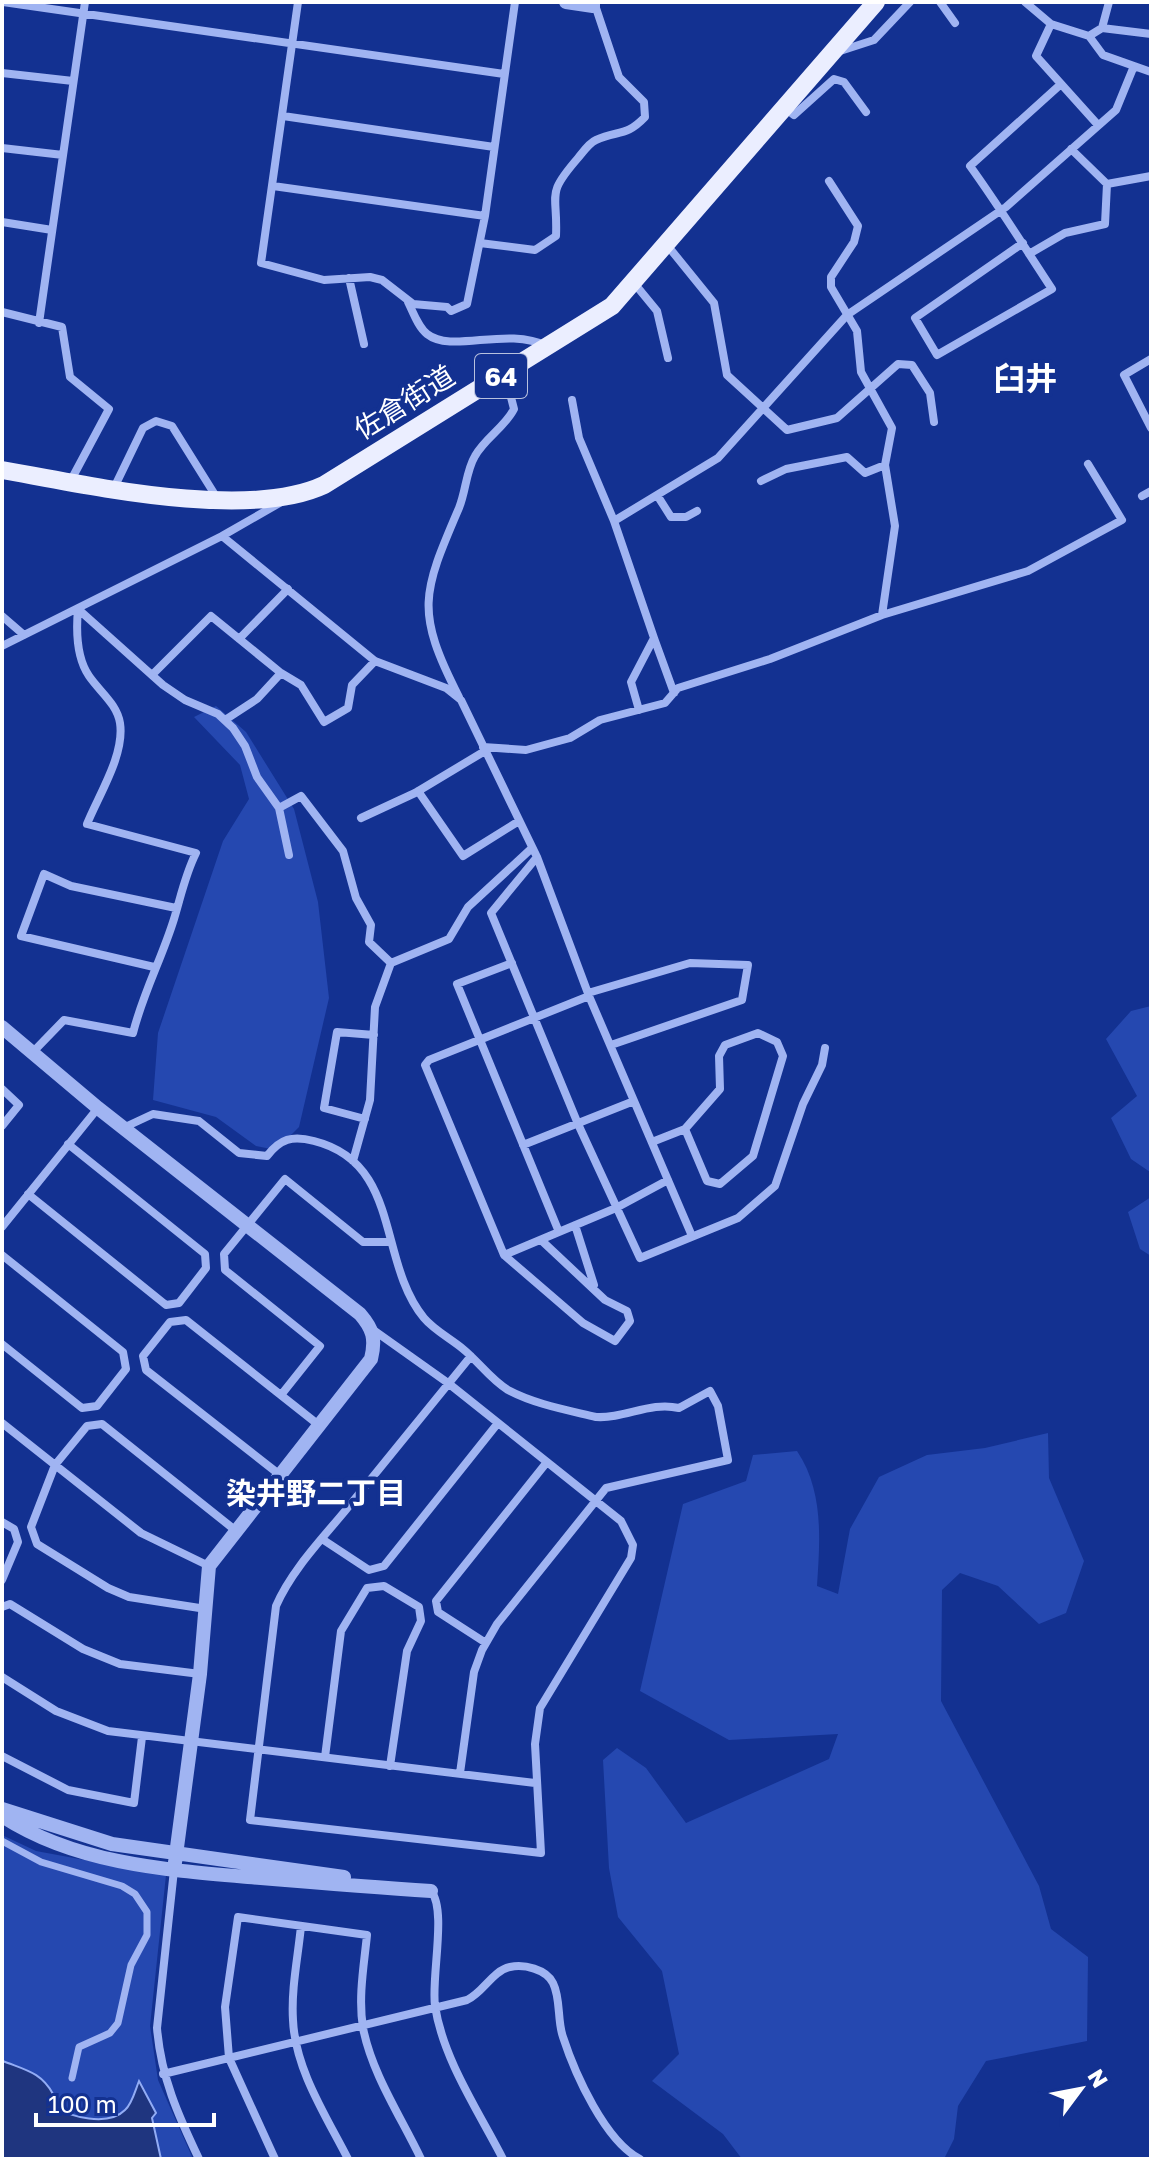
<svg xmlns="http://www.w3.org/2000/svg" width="1153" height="2161" viewBox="0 0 1153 2161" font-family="'Golos Text','Noto Sans JP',sans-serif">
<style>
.green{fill:#2548b0}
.water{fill:#1f357f;stroke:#92acf5;stroke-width:2}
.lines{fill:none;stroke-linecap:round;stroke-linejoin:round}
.pedestrian{stroke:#a0b4f2;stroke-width:7}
.minor{stroke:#a0b4f2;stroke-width:8}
.tertiary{stroke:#a0b4f2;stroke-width:14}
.primary{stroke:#ebeeff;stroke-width:18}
.labels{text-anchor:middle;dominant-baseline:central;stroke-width:8;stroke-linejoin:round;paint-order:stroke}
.shield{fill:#133191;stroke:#b8c1de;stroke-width:2}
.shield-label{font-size:26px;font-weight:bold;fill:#fff}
.street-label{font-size:28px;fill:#fff;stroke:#133191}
.neighbourhood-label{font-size:30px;font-weight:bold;fill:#fff;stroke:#133191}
.quarter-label{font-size:32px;font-weight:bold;fill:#fff;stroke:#133191}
</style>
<rect width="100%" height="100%" fill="#133191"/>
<!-- green -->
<path class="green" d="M216,706l30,26 48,77 24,93 11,96 -30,129 -23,23 -20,-4 -40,-29 -63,-17 5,-67 65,-192 26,-42 -9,-34 -46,-48z
M1151,1006v175l-1,-9 -19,-13 -20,-41 26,-22 -31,-57 25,-28z
M1151,1197v59l-11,-7 -12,-37z
M1048,1433l1,45 35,83 -18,52 -27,11 -41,-38 -38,-13 -18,17 -1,111 98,185 12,43 37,28 -1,84 -101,20 -28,45 -4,33 -10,20h-202l-19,-25 -71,-53 27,-27 -17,-83 -44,-54 -9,-49 -6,-108 14,-12 29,20 40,55 143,-64 9,-25 -109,6 -89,-49 43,-187 63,-23 7,-26 44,-4c27,40 23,89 20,135l21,8 12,-65 29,-52 48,-22 58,-7z
M2,1835l34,16 130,24 -16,151 8,54 35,79h-191z"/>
<!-- water -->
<path class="water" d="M2,2055l1,6c22,9 38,11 50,33l-1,12c18,11 56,21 73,4 7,-6 10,-19 14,-29l17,32 -4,5 9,41h-159z"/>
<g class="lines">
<!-- pedestrian -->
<path class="pedestrian" d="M2,1841l39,21 81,24 13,8 12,18v23l-16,30 -13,58 -8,10 -31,14 -7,31"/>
<!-- minor -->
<path class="minor" d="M3,2l501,72
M298,2l-37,261 63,17 46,-3 12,3 31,24 34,3 4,4 16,-7 18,-88 30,-214
M940,2l15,21
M1025,2l26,22 38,12
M1109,2l-7,26 -13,8 14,19 48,17
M1051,24l-15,32 62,69
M1102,28l49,6
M837,52l37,-12 36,-38
M2,73l71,8
M785,108l9,7 40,-36 10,3 22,30
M283,116l211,31
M2,148l61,7
M1071,149l36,35 44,-8
M829,181l29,45 -4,16 -23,35v10l26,44 4,41 31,56 -7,37 10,61 -13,89
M273,186l212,30
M2,222l50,8
M480,243l55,7 21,-14c2,-44 -11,-40 22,-78 5,-6 11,-15 18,-18 22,-10 30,-3 49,-23l-1,-15 -25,-25 -25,-75
M1023,243l-108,75 22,37 115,-66c-27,-41 -53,-83 -82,-123l91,-82
M667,245l47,58 13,72 60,55 50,-12 61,-54 14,1 18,28 4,29
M1029,254l36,-21 40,-9 2,-40
M349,278l15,66
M634,283l23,28 11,47
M408,302c5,10 10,25 19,32 25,20 79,-8 120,12
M2,312l60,15 8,50 39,32 -39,73
M39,323l46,-321
M1151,359l-27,16 27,53
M572,400l7,38 35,83 40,117 -23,44 8,28
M761,481l25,-12 61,-12 18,16 20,-8
M114,488l29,-60 13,-7 16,5 45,72
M657,495l14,22h15l11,-6
M1142,496l9,-5
M614,521l104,-63 129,-143 159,-108 110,-97 18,-44
M222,536l153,125 71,27 15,12 76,157 52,139 103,240
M78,609l85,76 22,15 33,14 15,14 12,18 12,31 22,31 10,47
M2,616l22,19
M654,638l20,55
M239,639l49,-50
M2,646l220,-110 61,-35
M281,673l20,12 23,37 24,-14 4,-23 23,-24
M152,675l59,-59 70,57 -24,26 -32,21
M459,697c-44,-86 -37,-103 0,-189 7,-17 7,-37 16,-52 10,-18 30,-29 39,-47l-9,-35
M483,747l43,3 44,-12 30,-18 65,-17 13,-15 92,-29 112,-44 146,-44 94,-51 -34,-56
M418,791l45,65 56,-35
M279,808l22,-12 42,55 13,47 15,27 -2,17 22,21
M361,818l54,-25 70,-42
M537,857l-46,56 87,211 62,134 98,-40 37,-32 28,-82 19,-39 3,-17
M512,963l-55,21 102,248
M154,967l-133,-31 23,-62 27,12 105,22
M588,993l102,-30 58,2 -6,35 -131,45
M31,1054l33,-34 69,13c10,-40 29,-75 41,-114 7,-23 11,-44 22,-66l-109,-29c11,-28 38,-69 33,-101 -3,-19 -20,-31 -31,-47 -13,-19 -13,-45 -11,-67
M2,1089l17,16 -17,21
M365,1119l-41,-11 13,-76 37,3
M123,1128l30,-14 46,7 40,32 28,3c13,-17 25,-21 47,-15 88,22 63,120 110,177 10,12 27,21 39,31 15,12 28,31 45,41 26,14 59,20 88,27 29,2 54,-16 83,-9l31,-17 8,15 10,54 -122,28 -109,136 -15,26 -8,22 -14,101
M652,1142l33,-13 35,-40 -1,-33 6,-11 33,-12 19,9 6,14 -30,100 -33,28 -13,-3 -22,-52
M523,1145l111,-44
M353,1161l17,-61 5,-93 16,-44 58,-24 19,-32 64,-59
M28,1194l138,111 13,-2 27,-35 -1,-14 -137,-110
M575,1225l19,60
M2,1227l96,-119
M541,1240l64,60 22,11 3,10 -15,20 -32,-18 -79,-68 -79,-190 4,-5 160,-64
M2,1255l121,97 3,17 -29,37 -15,2 -80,-64
M504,1255l112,-47 52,-28
M372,1329l76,54 173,138 12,24 -2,13 -91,150 -5,36 6,109 -291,-33 26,-214c15,-35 45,-66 69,-95 42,-52 84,-104 126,-155
M281,1395l39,-49 -95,-76 -1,-16 61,-75 78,63h26
M2,1423l139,110 68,33
M280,1475l-134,-105 -3,-14 27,-34 16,-2 134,106
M2,1522l12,7 4,13 -16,38
M322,1539l47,31 15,-4 114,-143
M2,1607l8,-3 73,45 37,15 80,10
M206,1609l-77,-12 -21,-9 -71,-44 -6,-17 24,-62 32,-39 15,-2 133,106
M486,1643l-48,-31 -2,-11 111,-139
M2,1677l54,34 52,20 427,52
M2,1756l66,34 66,13 8,-66
M325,1757l16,-126 26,-43 17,-2 35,21 2,14 -14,30 -17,115
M174,1870l-17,158c4,49 21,87 42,131
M431,1891c16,19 0,86 4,115 8,53 44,106 68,153
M301,1926c-3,31 -10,63 -8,94 2,49 33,96 55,139
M163,2074l304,-74c17,-8 25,-29 43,-33 14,-3 36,2 43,16 8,16 4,37 10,54 12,37 42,104 77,122
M275,2159l-46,-101 -4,-51 13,-90 129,18c-3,30 -9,62 -4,93 9,46 38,89 58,131"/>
<!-- tertiary -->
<path class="tertiary" d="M566,2l27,4v-4
M2,1027l96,81 262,206c13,15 16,25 11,45l-162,207 -9,108 -26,196
M2,1809l110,35 232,33
M2,1816c72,47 162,54 246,61 61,5 122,10 183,14"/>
<!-- primary -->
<path class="primary" d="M2,470c85,15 245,51 322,15l288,-179 264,-304"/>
</g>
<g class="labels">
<!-- shield labels -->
<rect class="shield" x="475" y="354" width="52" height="44" rx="6"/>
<g class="shield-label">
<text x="501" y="376">64</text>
</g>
<!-- street labels -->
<g class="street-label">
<text transform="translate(404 402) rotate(-32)">佐倉街道</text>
</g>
<!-- neighbourhood labels -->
<g class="neighbourhood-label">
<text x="316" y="1493">染井野二丁目</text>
</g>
<!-- quarter labels -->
<g class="quarter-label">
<text x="1025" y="378">臼井</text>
</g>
</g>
<!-- border -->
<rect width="1153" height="2161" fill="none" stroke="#ffffff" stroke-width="8"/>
<!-- north arrow -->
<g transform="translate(1081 2089) rotate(58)" stroke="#133191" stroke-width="6" paint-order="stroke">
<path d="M0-6L14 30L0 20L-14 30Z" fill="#ffffff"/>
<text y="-12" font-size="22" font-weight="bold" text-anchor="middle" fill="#ffffff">N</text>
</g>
<!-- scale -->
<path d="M36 2113v12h178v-12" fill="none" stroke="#ffffff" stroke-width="4"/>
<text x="48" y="2113" font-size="24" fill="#ffffff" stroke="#133191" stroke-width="6" paint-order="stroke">100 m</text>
</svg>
